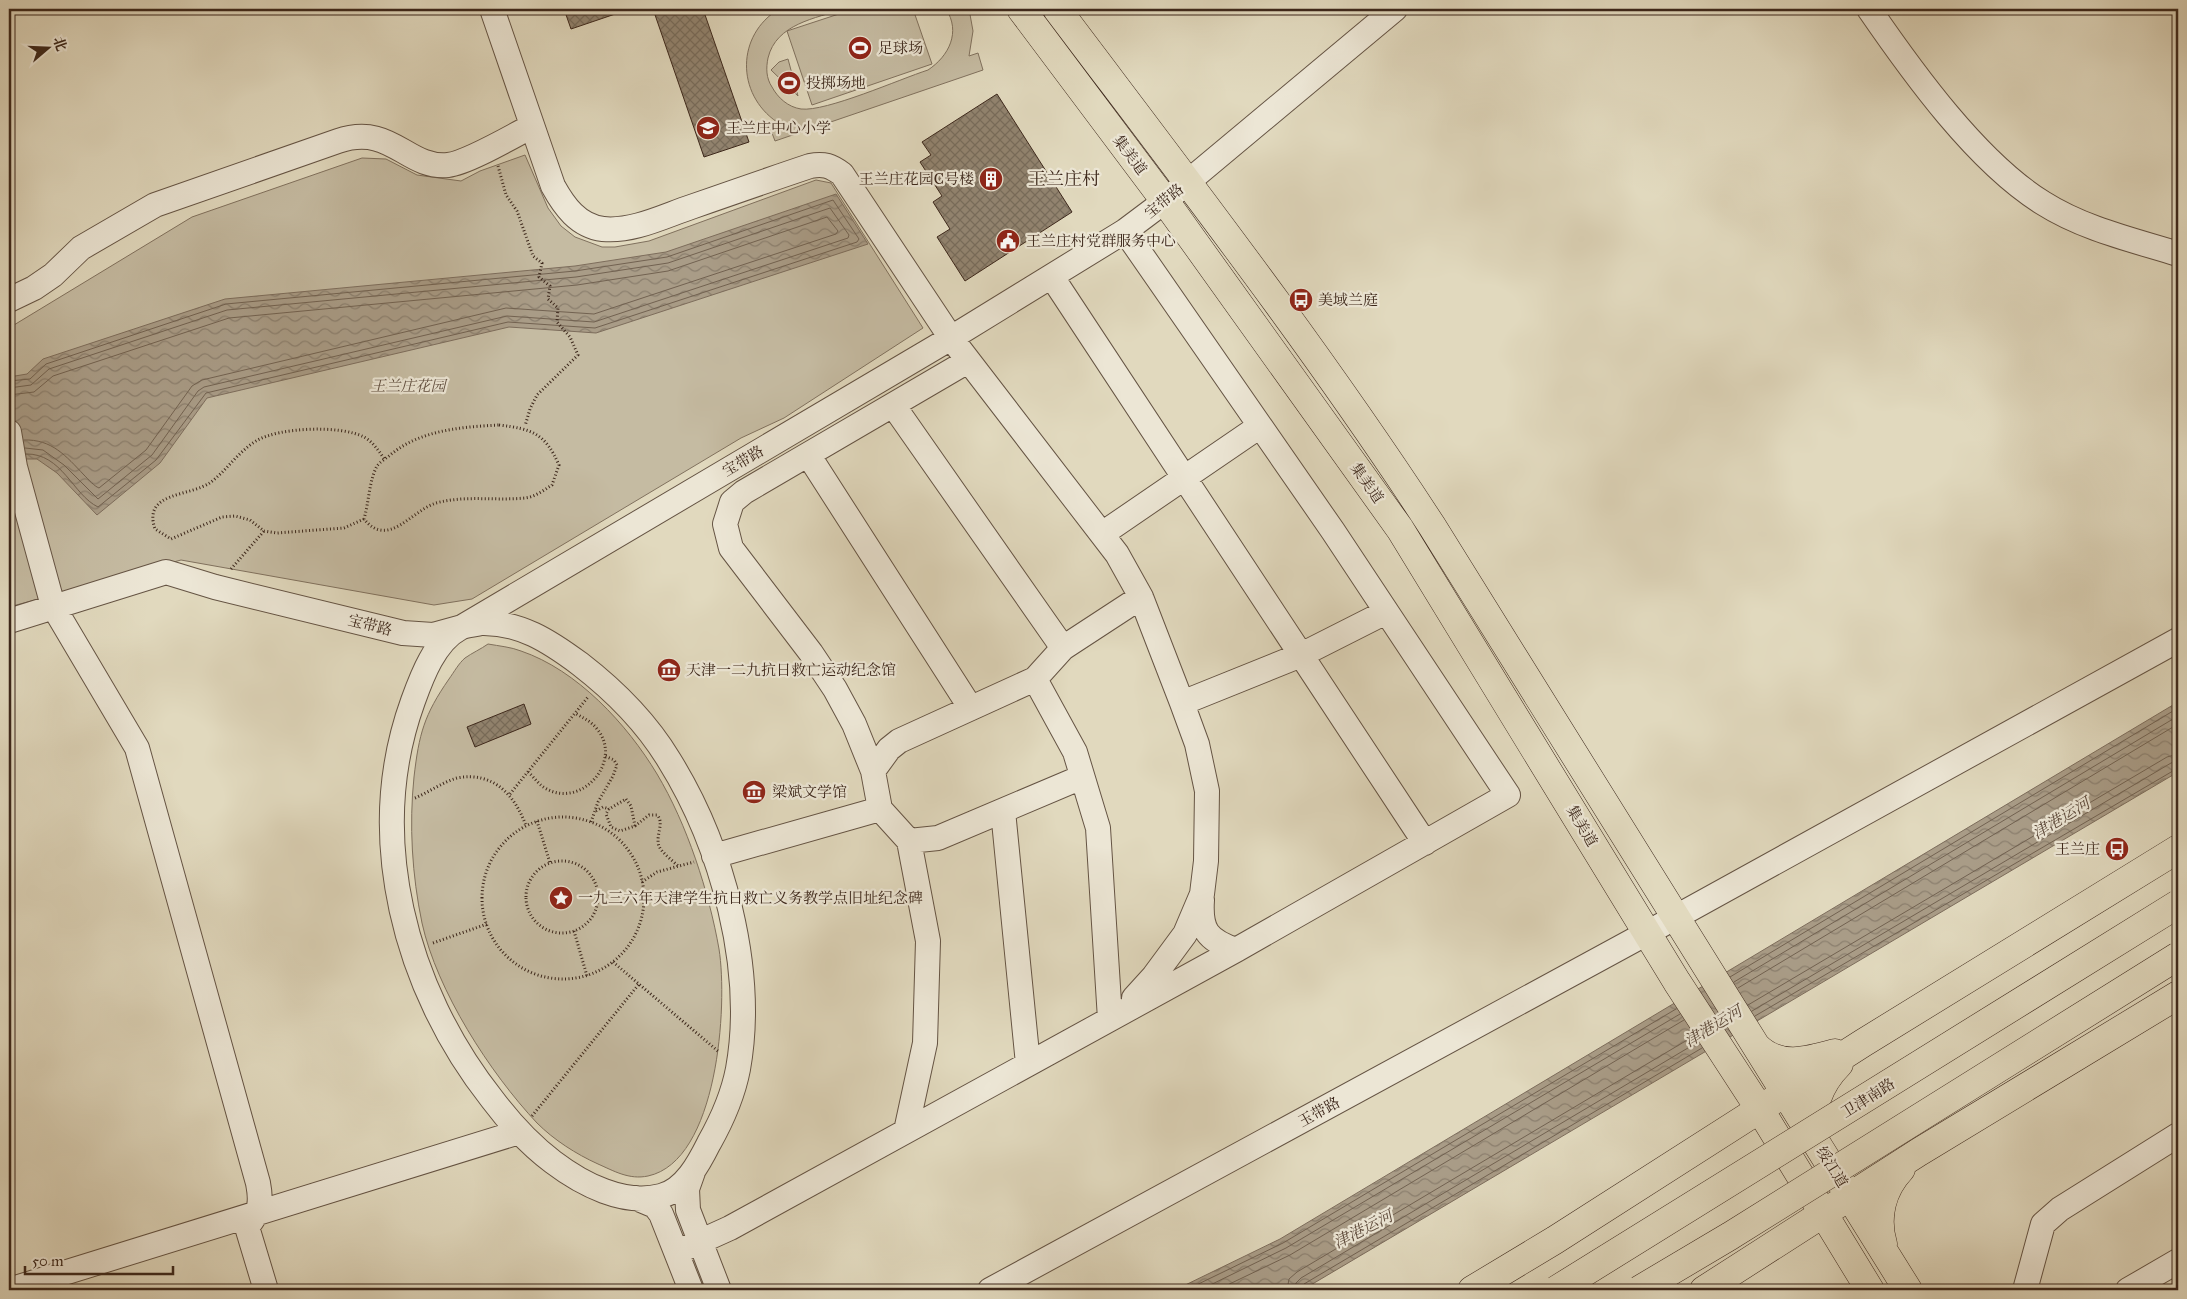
<svg xmlns="http://www.w3.org/2000/svg" width="2187" height="1299" viewBox="0 0 2187 1299" font-family="'IM FELL Great Primer','Noto Serif SC',serif">
<style>
.green{fill:#c5bba2;stroke:#80715e}
.water{fill:url(#water-waves);stroke:#7d6d5c}
.lines{fill:none;stroke-linecap:round;stroke-linejoin:round}
.shore{stroke:#726251;stroke-width:1}
.building{fill:url(#building-cross-hatch);stroke:#3c271b}
.minor-casing{stroke:#655444;stroke-width:26}
.major-casing{stroke:#3c271b;stroke-width:29}
.path{stroke:#3c271b;stroke-width:3;stroke-dasharray:1 2.5;stroke-linecap:butt}
.minor{stroke:#ece6d5;stroke-width:24}
.major{stroke:#e1d9be;stroke-width:28}
.highway-bridge-casing{stroke:#3c271b;stroke-width:29;stroke-linecap:butt}
.highway-bridge{stroke:#e1d9be;stroke-width:28}
.labels{text-anchor:middle;dominant-baseline:central;stroke-width:4.5;stroke-linejoin:round;paint-order:stroke}
.poi-label{font-size:15px;fill:#3c271b;stroke:#ece6d5;text-anchor:start}
.street-label{font-size:15px;fill:#3c271b;stroke:#ece6d5}
.park-label{font-size:15px;font-style:italic;fill:#5e4c3d;stroke:#ece6d5}
.water-label{font-size:16px;font-style:italic;fill:#5d4a3b;stroke:#ece6d5}
.quarter-label{font-size:18px;fill:#3c271b;stroke:#ece6d5}
</style>
<defs>
<pattern id="water-waves" width="16" height="10" patternUnits="userSpaceOnUse" patternTransform="scale(1.25)"><rect width="16" height="10" fill="#a99c87"/><path d="M0 5q4-4 8 0t8 0" fill="none" stroke="#8b7f6e"/></pattern>
<pattern id="building-cross-hatch" width="8" height="8" patternUnits="userSpaceOnUse" patternTransform="scale(1.25)"><rect width="8" height="8" fill="#928470"/><path d="M0 0l8 8M0 8l8-8" fill="none" stroke="#786c5b"/></pattern>
</defs>
<rect width="100%" height="100%" fill="#e1d9be"/>
<filter id="stains"><feTurbulence type="fractalNoise" baseFrequency=".004" numOctaves="4"/><feColorMatrix values="0 0 0 0 .2 0 0 0 0 .09 0 0 0 0 .02 0 0 0 .5 -.17"/></filter>
<radialGradient id="worn" r=".72"><stop offset=".6" stop-color="#630" stop-opacity="0"/><stop offset="1" stop-color="#630" stop-opacity=".3"/></radialGradient>
<!-- green -->
<path class="green" d="M779,9h65c-28,9 -68,15 -76,49 -2,10 -2,20 4,29 6,11 16,20 29,22 25,3 99,-30 127,-39 21,-14 33,-38 18,-61h23l4,22 -4,25 9,-3 5,17 -208,71 -6,-16 8,-3c-41,-28 -41,-87 2,-113z
M854,9h59l19,55 -120,41 -25,-74z
M788,59l10,37 -27,-26 8,-8z
M525,155l23,53 13,18 14,11 27,10h13l34,-6 167,-61 15,3 92,145 -139,90 -43,20 -269,161 -38,6 -253,-45 -172,47v-279l183,-111 170,-59 24,1 31,16 44,6 19,-10z
M488,644c11,2 23,3 33,7 56,19 106,73 136,123 30,50 52,118 62,175 9,56 -1,212 -71,227 -19,4 -34,-5 -50,-12 -22,-10 -44,-24 -61,-41 -47,-50 -100,-132 -115,-200 -10,-48 -13,-98 -8,-146 5,-43 10,-62 35,-98 5,-7 10,-16 16,-21 7,-5 16,-9 23,-14z"/>
<!-- water -->
<path class="water" d="M836,194l32,50 -272,89 -87,-6 -302,71 -47,65 -63,52 -40,-42 -20,-14h-28v-82l18,-3 16,-15 182,-60 350,-33 91,-14z
M2178,702v70l-874,517 -129,1 105,-51z"/>
<g class="lines">
<!-- shore -->
<path class="shore" d="M9,381l21,-2 16,-15 180,-60 349,-33 92,-14 166,-57 26,39 -2,3 -262,86 -87,-6 -302,71 -50,67 -58,47c-25,-12 -36,-54 -72,-53
M9,388l22,-3 18,-16 178,-59 349,-33 92,-14 162,-55 19,27 -1,3 -254,84 -87,-6 -303,71 -6,4 -46,64 -54,44 -34,-34 -21,-15 -18,-2
M9,395l25,-3 19,-16 176,-58 348,-33 91,-14 159,-54 11,14 -2,3 -242,80 -88,-6 -304,72 -10,6 -46,64 -47,38c-5,-2 -10,-8 -15,-13 -18,-19 -32,-36 -60,-35
M1730,977l448,-269
M1734,982l444,-266
M1738,988l440,-264
M1748,1005l419,-248 11,-3
M1752,1011l419,-248 7,-2
M1755,1016l423,-248
M1186,1290l97,-47 393,-234
M1200,1290l86,-42 394,-234
M1217,1290l73,-35 394,-235
M1287,1290l2,-11 8,-7 397,-236
M1294,1290l2,-7 5,-5 397,-236
M1301,1290l3,-6 398,-236"/>
</g>
<!-- building -->
<path class="building" d="M564,9h66l-59,20z
M653,9h50l46,133 -45,15z
M997,94l75,118 -107,69 -28,-44 13,-8 -17,-27 9,-6 -22,-34 11,-7 -9,-13z
M524,704l7,20 -56,23 -8,-20z"/>
<g class="lines">
<!-- minor casing -->
<g class="minor-casing">
<path id="minor" d="M492,9l61,177c11,20 25,40 50,43 30,3 61,-13 88,-22 40,-14 80,-28 119,-41 14,-3 21,0 32,8l109,164 166,216 24,43 41,106 15,41 10,47 -1,70 -4,33 -17,40 -31,42 -20,22
M1869,9c44,64 108,153 174,194 41,26 90,37 135,51
M1052,277l373,566
M9,300l25,-12 19,-13 28,-27 74,-43 183,-64c54,-18 68,28 110,24 19,-2 65,-29 84,-39
M893,405l170,243
M9,432l6,35 38,139 84,142 121,435c4,21 2,28 -11,44l19,63
M809,456l161,251
M1102,534l158,-108
M9,621l157,-49 49,15 188,46 30,2 29,-8 489,-289 174,-107 40,-30 230,-192
M481,623c39,-1 68,18 99,41 35,27 66,58 89,96 53,85 87,209 69,309 -5,26 -16,51 -29,74 -10,20 -24,47 -48,53 -37,10 -79,-12 -108,-34 -24,-18 -43,-39 -61,-63 -87,-110 -128,-263 -79,-398 9,-25 22,-60 47,-73 6,-3 14,-3 21,-5z
M1035,679l40,73 23,76 12,191
M1182,703l119,-48 85,-43
M873,771l16,-22 10,-8 136,-62 28,-31 78,-51
M1003,811l25,253
M909,841l29,-3 144,-61
M714,856l166,-47
M1202,900c-2,30 5,40 34,50
M906,1131l19,-88 3,-102 -19,-100 -29,-32 -7,-38 -19,-47 -19,-35 -24,-36 -80,-105 -6,-24 7,-22 12,-10 224,-131
M693,1172l-6,17 1,21 31,80
M636,1198l19,8 6,8 30,76
M677,1252l53,-24 506,-278 272,-155 -175,-264 -208,-300
M9,1290l510,-158
M990,1290l657,-357 531,-293
M2025,1290l18,-66 17,-15 118,-74
M2128,1290l50,-29"/>
</g>
<!-- major casing -->
<g class="major-casing">
<path id="major" d="M1021,9l144,192 235,328 277,453 82,126 111,182
M1057,9c128,170 259,339 375,517l476,764
M1756,1046c22,23 51,15 79,7
M1813,1140c-4,-29 6,-56 26,-76
M1883,1244c-8,-27 -1,-55 18,-75
M1472,1290l83,-50 308,-197 315,-194
M1704,1290l215,-138 259,-157"/>
</g>
<!-- path -->
<path class="path" d="M498,166l8,29 11,16 16,45 9,7 -3,14 11,9 -2,13 10,9 -1,14 13,15 8,18 -41,40 -7,14 -5,17
M499,425c33,4 46,8 60,40l-7,20c-8,5 -17,12 -27,13 -30,3 -59,-3 -89,5 -25,8 -48,46 -72,16 5,-17 5,-38 13,-53 3,-4 8,-7 12,-10 30,-26 72,-29 110,-31z
M364,519l-20,9 -67,5 -13,-2 -14,-11 -15,-4 -13,1 -51,22 -16,-10c-13,-38 36,-32 56,-47 16,-12 27,-30 45,-41 23,-14 85,-16 108,-4 9,5 15,14 21,23
M231,569l33,-38
M528,772c6,5 10,12 17,16 36,22 79,-27 52,-59 -6,-8 -14,-11 -22,-16
M510,794l78,-97
M415,798c14,-6 28,-16 42,-20 36,-7 58,17 69,48
M626,799l5,7 4,20 -15,5 -9,-4 -5,-13 3,-5z
M596,811l7,-4 6,2
M482 898a81 81 0 1 1 162 0a81 81 0 1 1-162 0Z
M537,821l13,42
M591,822l7,-20 15,-26 4,-11 -3,-5 -9,-4
M635,826l14,-11h8c8,8 -2,21 2,31 3,7 13,14 19,20
M526 897a36 36 0 1 1 72 0a36 36 0 1 1-72 0Z
M642,882l15,-10 37,-10
M574,931l13,45
M433,943l54,-19
M613,962l106,90
M532,1116l107,-132"/>
<!-- minor -->
<use href="#minor" class="minor"/>
<!-- major -->
<use href="#major" class="major"/>
<!-- highway-bridge casing -->
<g class="highway-bridge-casing">
<path id="highway-bridge" d="M1556,1290l622,-386
M1639,1290l91,-54 448,-280"/>
</g>
<!-- highway-bridge -->
<use href="#highway-bridge" class="highway-bridge"/>
</g>
<!-- icons -->
<defs>
<g id="stadium-disc" transform="scale(1.25)"><circle r="9.5" fill="#8f2418" stroke="#ece6d5"/><path d="M0-5a6.5 5 0 1 0 0 10a6.5 5 0 1 0 0-10ZM-3.5-1.8h7v3.6h-7Z" fill="#fff"/></g>
<g id="school-disc" transform="scale(1.25)"><circle r="9.5" fill="#8f2418" stroke="#ece6d5"/><path d="M0-5L7-2L0 1L-7-2ZM-4 1L0 2.5L4 1V4Q0 6-4 4Z" fill="#fff"/></g>
<g id="building-disc" transform="scale(1.25)"><circle r="9.5" fill="#8f2418" stroke="#ece6d5"/><path d="M-4-6H4V6H1V3H-1V6H-4ZM-2.5-4.3h1.7v1.8h-1.7ZM.8-4.3h1.7v1.8H.8ZM-2.5-1h1.7V.8h-1.7ZM.8-1h1.7V.8H.8Z" fill="#fff"/></g>
<g id="civic-disc" transform="scale(1.25)"><circle r="9.5" fill="#8f2418" stroke="#ece6d5"/><path d="M-.6-6.5H3V-4.5H.6V-3L4-1V1h2V6H-6V1h2V-1L-.6-3ZM-1.2 2.5V6h2.4V2.5Z" fill="#fff"/></g>
<g id="bus-disc" transform="scale(1.25)"><circle r="9.5" fill="#8f2418" stroke="#ece6d5"/><path d="M-5-6H5V4H4V6H2V4H-2V6H-4V4H-5ZM-3.5-4V0h7V-4ZM-3.5 1.2v1.5H-2V1.2ZM2 1.2v1.5H3.5V1.2Z" fill="#fff"/></g>
<g id="museum-disc" transform="scale(1.25)"><circle r="9.5" fill="#8f2418" stroke="#ece6d5"/><path d="M0-6L6-3V-2H-6V-3ZM-5-1h2V3h-2ZM-1-1h2V3h-2ZM3-1h2V3H3ZM-6 4H6V6H-6Z" fill="#fff"/></g>
<g id="sight-disc" transform="scale(1.25)"><circle r="9.5" fill="#8f2418" stroke="#ece6d5"/><path d="M0-6L1.8-2.2L6-1.7L2.9 1.2L3.7 5.4L0 3.3L-3.7 5.4L-2.9 1.2L-6-1.7L-1.8-2.2Z" fill="#fff"/></g>
</defs>
<g fill-rule="evenodd">
<use href="#stadium-disc" x="860" y="48"/>
<use href="#stadium-disc" x="789" y="83"/>
<use href="#school-disc" x="708" y="128"/>
<use href="#building-disc" x="991" y="179"/>
<use href="#civic-disc" x="1008" y="241"/>
<use href="#bus-disc" x="1301" y="300"/>
<use href="#museum-disc" x="669" y="670"/>
<use href="#museum-disc" x="754" y="792"/>
<use href="#bus-disc" x="2117" y="849"/>
<use href="#sight-disc" x="561" y="898"/>
</g>
<g class="labels">
<!-- poi labels -->
<g class="poi-label">
<text x="878" y="48">足球场</text>
<text x="806" y="83">投掷场地</text>
<text x="726" y="128">王兰庄中心小学</text>
<text x="974" y="179" text-anchor="end">王兰庄花园C号楼</text>
<text x="1026" y="241">王兰庄村党群服务中心</text>
<text x="1318" y="300">美域兰庭</text>
<text x="686" y="670">天津一二九抗日救亡运动纪念馆</text>
<text x="772" y="792">梁斌文学馆</text>
<text x="2100" y="849" text-anchor="end">王兰庄</text>
<text x="578" y="898">一九三六年天津学生抗日救亡义务教学点旧址纪念碑</text>
</g>
<!-- street labels -->
<g class="street-label">
<text transform="translate(1130 155) rotate(53)">集美道</text>
<text transform="translate(1164 201) rotate(-39)">宝带路</text>
<text transform="translate(743 461) rotate(-31)">宝带路</text>
<text transform="translate(1367 483) rotate(55)">集美道</text>
<text transform="translate(370 625) rotate(14)">宝带路</text>
<text transform="translate(1582 826) rotate(59)">集美道</text>
<text transform="translate(1868 1098) rotate(-32)">卫津南路</text>
<text transform="translate(1319 1112) rotate(-29)">玉带路</text>
<text transform="translate(1832 1167) rotate(58)">绥江道</text>
</g>
<!-- park labels -->
<g class="park-label">
<text x="408" y="386">王兰庄花园</text>
</g>
<!-- water labels -->
<g class="water-label">
<text transform="translate(2061 818) rotate(-31)">津港运河</text>
<text transform="translate(1713 1026) rotate(-31)">津港运河</text>
<text transform="translate(1363 1229) rotate(-27)">津港运河</text>
</g>
<!-- quarter labels -->
<g class="quarter-label">
<text x="1064" y="179">王兰庄村</text>
</g>
</g>
<!-- margin -->
<rect width="2187" height="1299" fill="none" stroke="#e1d9be" stroke-width="30"/>
<rect x="10" y="10" width="2167" height="1279" fill="none" stroke="#3c271b" stroke-width="2.5"/>
<rect x="15" y="15" width="2157" height="1269" fill="none" stroke="#3c271b"/>
<!-- north arrow -->
<g transform="translate(48 48) rotate(71)" stroke="#ece6d5" stroke-width="4" paint-order="stroke">
<path d="M0-4L9 19L0 12L-9 19Z" fill="#3c271b"/>
<text y="-8" font-size="14" font-weight="bold" text-anchor="middle" fill="#3c271b">北</text>
</g>
<!-- scale -->
<path d="M25 1266v8h148v-8" fill="none" stroke="#3c271b" stroke-width="2.5"/>
<text x="32" y="1266" font-size="15" fill="#3c271b" stroke="#ece6d5" stroke-width="4" paint-order="stroke">50 m</text>
<rect width="100%" height="100%" filter="url(#stains)"/>
<rect width="100%" height="100%" fill="url(#worn)"/>
</svg>
